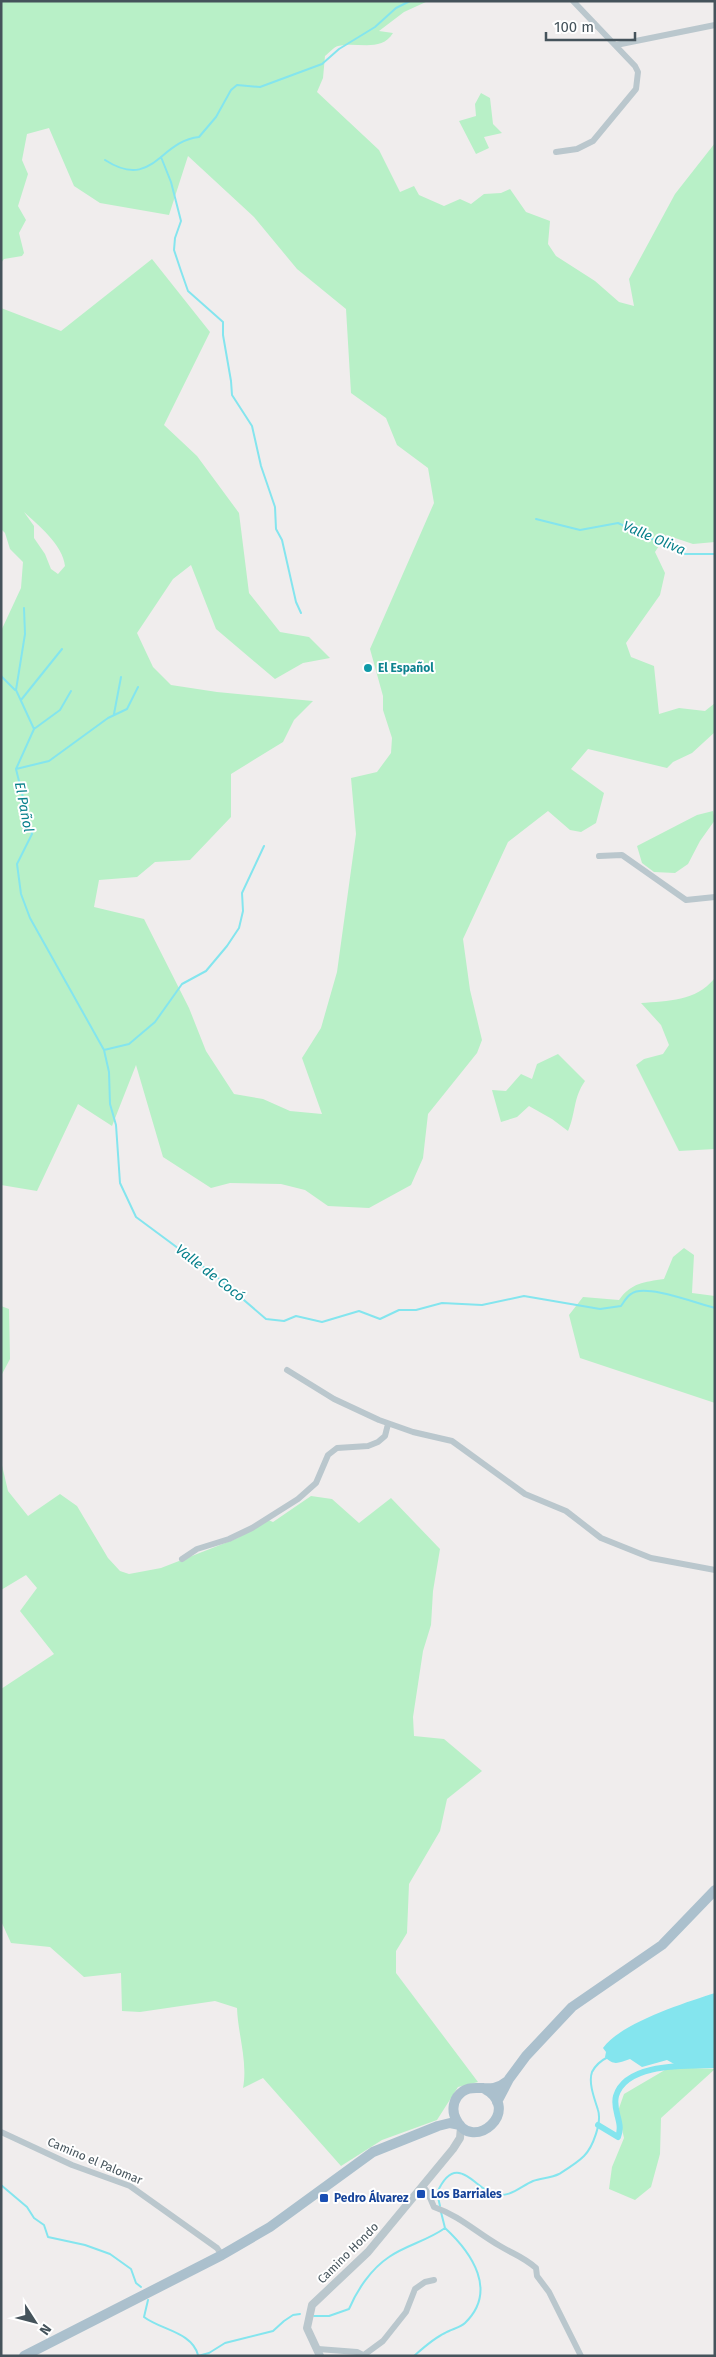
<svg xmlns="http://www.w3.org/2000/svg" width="716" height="2357" viewBox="0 0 716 2357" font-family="'Fira Sans',sans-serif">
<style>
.green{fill:#b8f0c7;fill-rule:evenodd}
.water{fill:#84e5ee}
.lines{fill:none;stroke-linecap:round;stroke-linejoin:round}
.stream{stroke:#84e5ee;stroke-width:2}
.canal{stroke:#84e5ee;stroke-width:6}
.minor{stroke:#bac7cd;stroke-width:6}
.tertiary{stroke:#bac7cd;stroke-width:8}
.primary{stroke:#abc0cd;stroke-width:10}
.culture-dot{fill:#0f9aa8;stroke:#fff;stroke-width:2}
.transit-dot{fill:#1a4fb4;stroke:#fff;stroke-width:2}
.labels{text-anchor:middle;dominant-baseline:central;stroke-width:4;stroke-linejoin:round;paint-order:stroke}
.culture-label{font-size:12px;font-weight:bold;fill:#0d838f;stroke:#fff;text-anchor:start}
.street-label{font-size:12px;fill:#45535b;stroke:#fff}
.transit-label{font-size:12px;font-weight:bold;fill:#164399;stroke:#fff;text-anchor:start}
.water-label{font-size:14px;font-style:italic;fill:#09818c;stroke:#fff}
</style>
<rect width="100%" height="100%" fill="#f0eded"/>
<!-- green -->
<path class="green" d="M1,1h427l-24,11 -25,19 14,2c-12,20 -37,8 -55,13 -4,1 -9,7 -13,10l-2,22 -6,14 62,58 21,42 14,-6 5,9 25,11 16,-7 11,5 13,-10 17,-1 9,-4 16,23 24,9 -2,23 8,12 39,25 24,21 15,4 -5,-27 46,-85 40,-51v399l-22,2 -27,-9 -11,17 10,21 -5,22 -34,48 5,14 23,9 5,48 20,-6 26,3 10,-8v29l-23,21 -19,9 -6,6 -79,-19 -17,20 33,24 -8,30 -15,9 -11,-2 -22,-19 -40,31 -45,97 7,51 12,50 -5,13 -49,61 -5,44 -12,27 -42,23 -41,-2 -23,-16 -24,-6 -51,-1 -19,5 -48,-31 -27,-92 -24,61 -34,-22 -41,87 -36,-6v-554l20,-43 2,-26 -13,-13 -5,-16 -4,-4v-221l60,23 91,-72 58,73 -46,93 33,31 42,57 10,80 31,39 29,5 21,21 -27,5 -28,16 -59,-50 -25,-64 -18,14 -36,54 16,34 18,18 46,7 96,9 -19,19 -11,22 -52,32v43l-41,43 -35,2 -18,15 -38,3 -5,27 50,12 45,89 17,43 28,43 29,5 27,12 32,3 -20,-56 19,-30 16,-56 19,-138 -5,-56 26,-6 14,-19 1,-15 -9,-28v-14l-13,-47 64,-146 -6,-35 -31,-23 -11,-27 -35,-25 -5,-84 -49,-40 -43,-52 -66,-61 -19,59 -69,-12 -26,-17 -25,-58 -22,6 -5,26 6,14 -10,32 8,14 -7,13 5,20 -2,3 -18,3 -3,4zM24,512c14,13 39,33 41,54l-7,8 -7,-5 -6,-15 -11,-16v-12z
M481,93l9,5 3,26 9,9 -18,4 5,11 -13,6 -17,-33 17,-5 -1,-12z
M713,811l2,9 -15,21 -12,23 -13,9 -21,-1 -12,-9 -5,-17 60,-31z
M714,979l1,170 -36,2 -43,-86 8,-6 19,-5 6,-9 -8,-20 -20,-22c27,-2 55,-2 73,-24z
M558,1054l27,27c-12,17 -9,32 -17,50l-16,-12 -23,-13 -12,11 -16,5 -9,-32 14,1 15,-17 11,5 5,-15z
M684,1248l10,7 -2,38 23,3v107l-135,-45 -11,-43 14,-18 36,3c12,-17 25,-18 45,-21l9,-22z
M1,1306l8,3 1,50 -9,17z
M1,1461l7,30 20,25 32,-22 17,12 31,52 12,13 9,3 32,-6 77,-30 28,-19 7,3 38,-26 21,3 27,24 32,-25 49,51 -7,42 -2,34 -8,26 -10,66 1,19 30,3 38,32 -35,28 -7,32 -31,53 -2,49 -11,18v22l82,109 -20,5 -21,33 -55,20 -41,26 -78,-88 -20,10c5,-26 -5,-53 -6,-80l-22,-7 -75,11 -18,-1 -1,-38 -37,4 -34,-30 -39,-4 -10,-22v-232l53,-35 -34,-43 17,-23 -11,-13 -25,15z
M670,2067l45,2 -54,49 -1,36 -9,33 -16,13 -26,-11 3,-22 12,-29 -6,-27 6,-17z"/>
<!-- water -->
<path class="water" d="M715,1993v71l-39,1 -9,-5 -25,7 -12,-8c-12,4 -16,7 -25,-2l1,-5 -3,-4c18,-25 81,-45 112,-55z"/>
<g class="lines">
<!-- stream -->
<path class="stream" d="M161,157l10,25 10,39 -6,17 -1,12 7,21 7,20 35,31v13l8,46 1,14 20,31 9,40 14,41 1,22 6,11 14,62 5,11
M105,160c48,31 54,-19 94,-23l17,-20 15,-27 6,-5 23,2 62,-23 17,-15 36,-22 21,-19 14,-7
M536,519l44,11 38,-7 67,31h30
M24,608l1,26 -9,56 18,39 -18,40 16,65 -15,30 4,30 9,24 74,132
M1,676l14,14
M21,700l41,-51
M114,714l7,-37
M34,729l26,-19 11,-19
M16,769l33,-8 59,-43 19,-9 11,-22
M264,846l-22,47 1,18 -4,17 -12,18 -21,25 -24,13 -27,38 -26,22 -25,6 5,22 1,32 6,21 4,58 16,34 81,60 49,42 18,2 12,-5 26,6 37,-11 21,8 19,-9h17l26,-7 40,2 42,-9 76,13 21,-3c3,-4 6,-10 10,-12 14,-11 67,10 84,14
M1,2185l26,22 7,11 10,7 4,12 37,8 25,9 21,15 5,14 5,4
M440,2206l-3,-13c19,-43 37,-5 57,1 15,5 27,-8 39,-13 8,-3 18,-3 26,-7 8,-5 18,-11 25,-18 9,-9 18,-34 14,-46 -3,-10 -10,-27 -6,-38 3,-6 10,-12 16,-15
M441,2212l4,16
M148,2300l-4,17c17,13 48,15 54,38
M314,2316h15l20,-7c8,-19 22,-40 40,-52 17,-12 38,-16 56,-29
M198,2356l11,-3 16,-10 48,-12 11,-10 9,-6 7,-1
M414,2356c9,-8 20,-18 31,-23 6,-4 15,-5 20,-10 33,-32 7,-70 -20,-95"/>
<!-- canal -->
<path class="canal" d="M598,2125l20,12c6,-15 -6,-26 -2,-41 10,-34 72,-30 99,-31"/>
<!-- minor -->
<path class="minor" d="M616,45l99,-20
M556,152l21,-3 16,-8 43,-52 2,-17 -3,-6 -62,-65
M599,856l23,-1 64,45 29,-3
M287,1370l47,29 45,21 34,12 39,9 73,53 41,17 35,27 50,20 64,12
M182,1559l15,-10 32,-10 23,-11 46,-29 18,-16 12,-28 9,-7 31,-2 10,-4 7,-6 3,-12
M1,2132l71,33 58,21 87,62 5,7
M423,2186l5,7 6,14c26,9 43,26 66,39 15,9 22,10 36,22l1,8 12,16 32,64
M318,2349l39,3 8,4
M364,2355l19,-14 23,-29 9,-23 10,-7 9,-2"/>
<!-- tertiary -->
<path class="tertiary" d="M320,2356l-13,-28 5,-23 56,-53 85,-103 7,-11 1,-11"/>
<!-- primary -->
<path class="primary" d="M483,2088c42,21 -11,67 -27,31 -4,-7 -3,-16 1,-22 14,-19 32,0 49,-15
M497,2102l12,-23 17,-23 46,-49 90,-62 53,-55
M24,2356l198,-101 48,-28 103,-75 65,-26 12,-3 10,2"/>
</g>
<!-- markers -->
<circle class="culture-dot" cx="368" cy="668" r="5"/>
<g class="transit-dot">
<rect x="416" y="2189" width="10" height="10" rx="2.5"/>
<rect x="319" y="2193" width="10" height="10" rx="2.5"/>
</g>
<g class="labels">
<!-- culture labels -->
<g class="culture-label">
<text x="378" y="668">El Español</text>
</g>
<!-- street labels -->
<g class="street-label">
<text transform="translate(95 2161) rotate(23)">Camino el Palomar</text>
<text transform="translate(348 2253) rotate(-45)">Camino Hondo</text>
</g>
<!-- transit labels -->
<g class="transit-label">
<text x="431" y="2194">Los Barriales</text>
<text x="334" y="2198">Pedro Álvarez</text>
</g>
<!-- water labels -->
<g class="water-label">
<text transform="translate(654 538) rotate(23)">Valle Oliva</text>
<text transform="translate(24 807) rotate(79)">El Pañol</text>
<text transform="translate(210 1273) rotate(38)">Valle de Cocó</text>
</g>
</g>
<!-- border -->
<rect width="716" height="2357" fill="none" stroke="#45535b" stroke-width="5"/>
<!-- north arrow -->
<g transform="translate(35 2322) rotate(126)" stroke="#ffffff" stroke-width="4" paint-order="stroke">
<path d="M0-4L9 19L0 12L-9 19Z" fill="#45535b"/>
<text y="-8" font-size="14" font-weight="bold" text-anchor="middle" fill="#45535b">N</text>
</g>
<!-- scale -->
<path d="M546 32v8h89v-8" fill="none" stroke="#45535b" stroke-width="2.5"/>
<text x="554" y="32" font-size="15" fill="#45535b" stroke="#ffffff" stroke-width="4" paint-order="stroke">100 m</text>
</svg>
